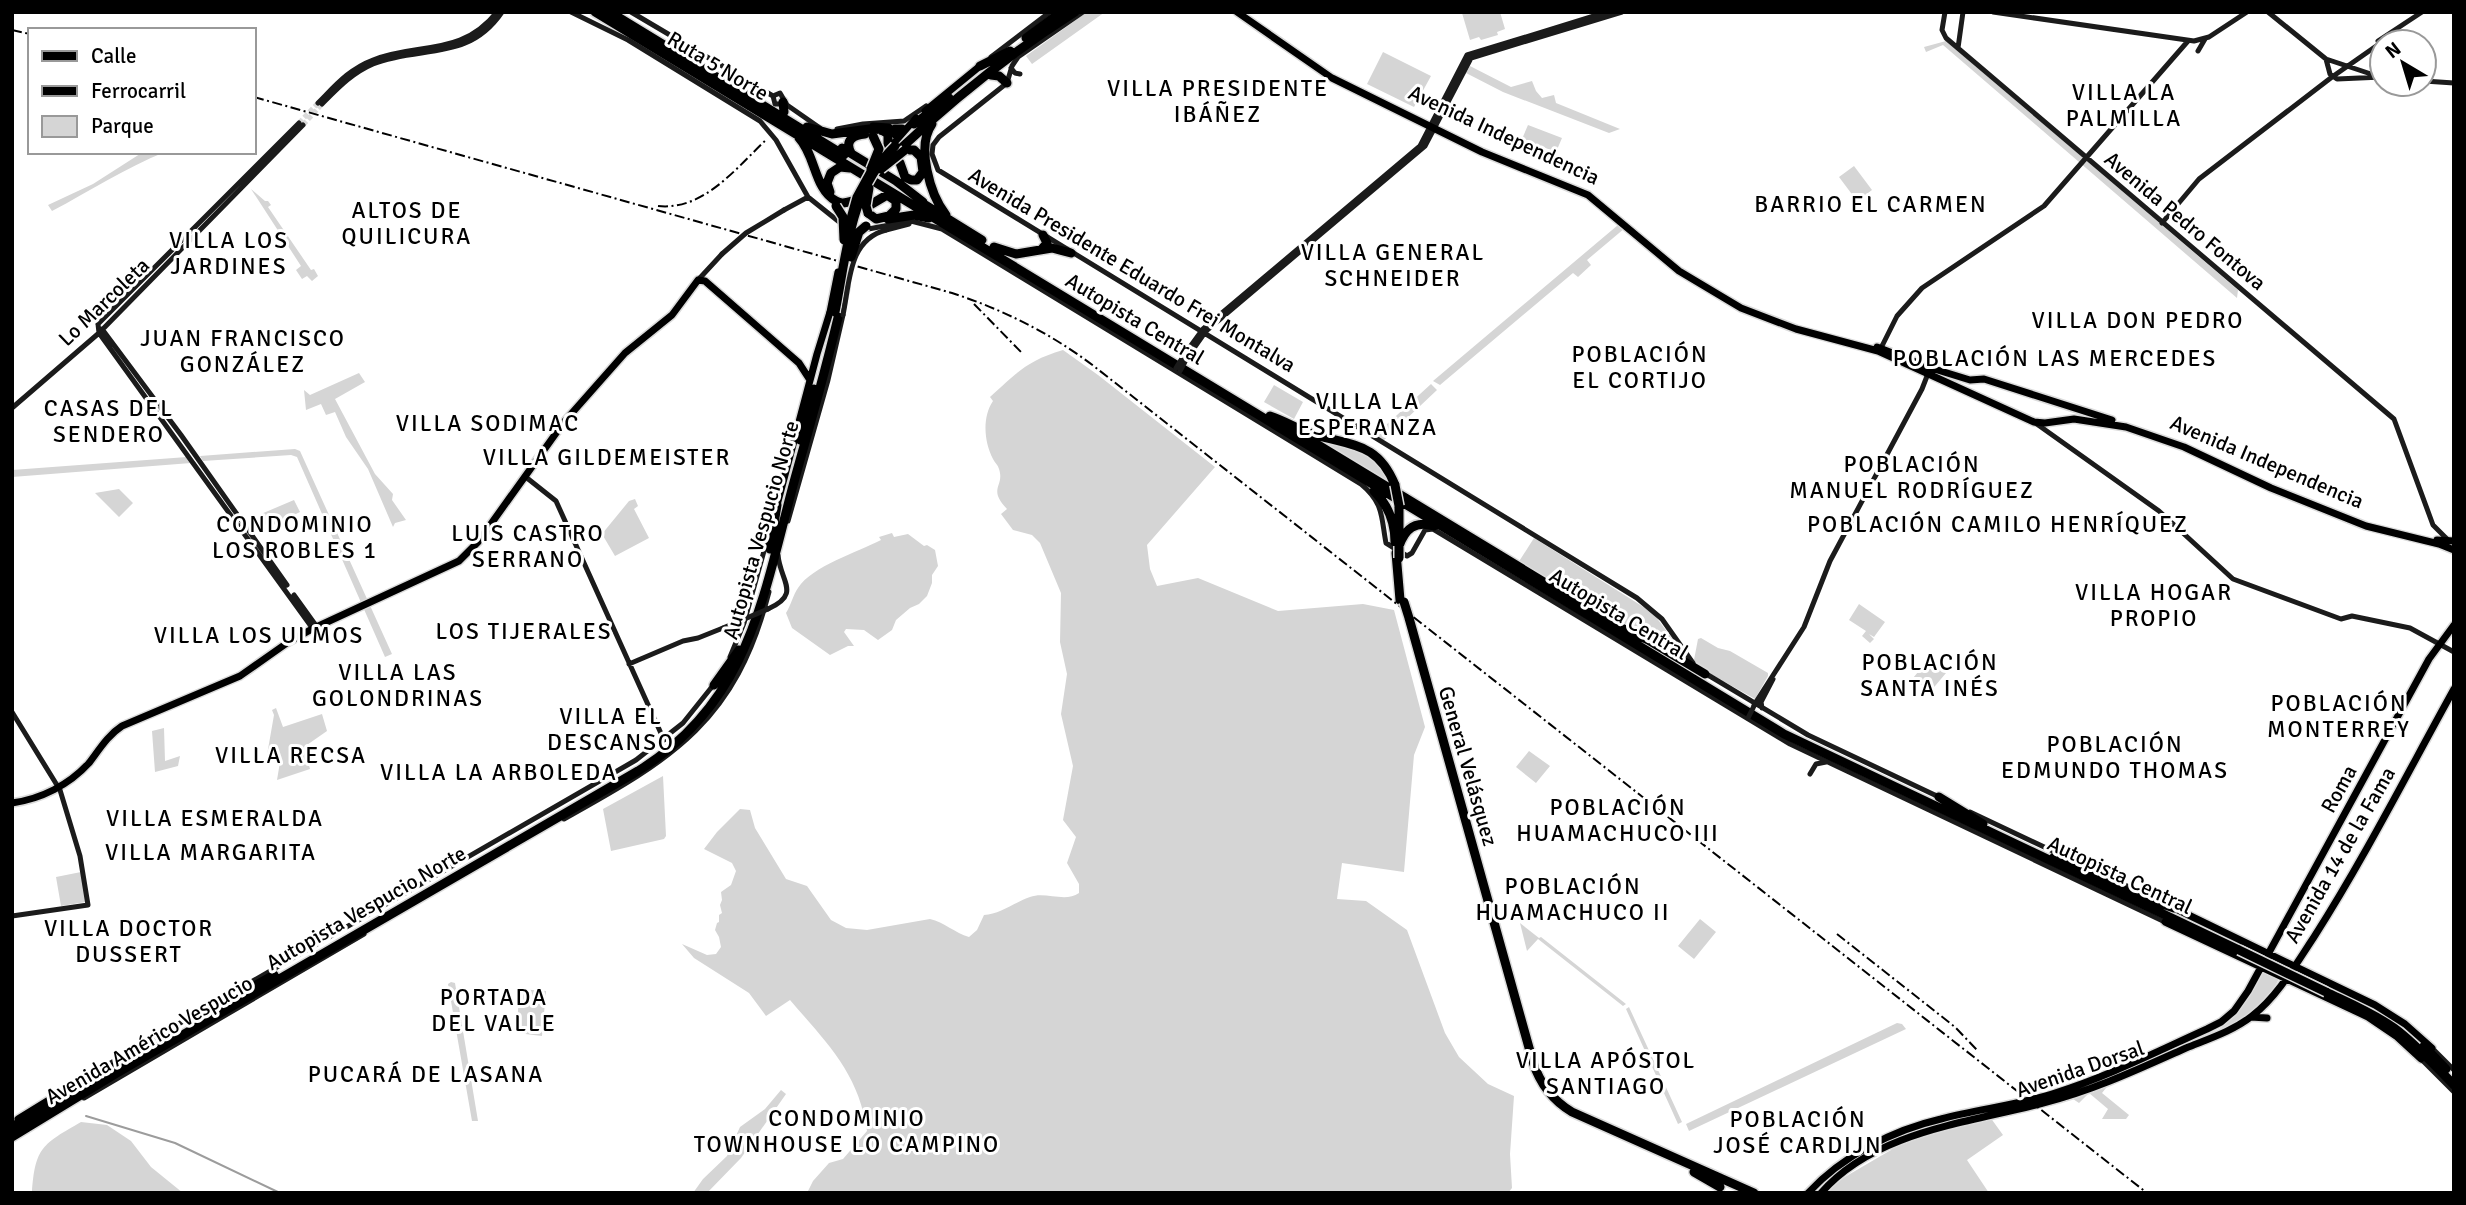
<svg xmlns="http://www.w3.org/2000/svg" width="2466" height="1205" viewBox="0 0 2466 1205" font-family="Signika,sans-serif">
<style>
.green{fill:#d5d5d5}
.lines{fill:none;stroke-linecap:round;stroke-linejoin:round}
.stream{stroke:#9c9c9c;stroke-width:2}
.secondary-tunnel{stroke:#d9d9d9;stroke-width:5;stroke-dasharray:5 2.5;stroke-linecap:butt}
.primary-casing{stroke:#dbdbdb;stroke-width:10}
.motorway-casing{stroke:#dbdbdb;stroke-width:12}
.secondary{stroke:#1b1b1b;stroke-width:5}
.primary{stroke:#000;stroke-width:7}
.motorway{stroke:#000;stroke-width:9}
.rail{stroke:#000;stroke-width:2;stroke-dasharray:10 3.5 2 3.5;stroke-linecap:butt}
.primary-bridge-casing{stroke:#dbdbdb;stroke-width:10;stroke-linecap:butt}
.motorway-bridge-casing{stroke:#dbdbdb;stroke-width:12;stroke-linecap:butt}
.secondary-bridge{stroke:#1b1b1b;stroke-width:5}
.primary-bridge{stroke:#000;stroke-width:7}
.motorway-bridge{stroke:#000;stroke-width:9}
.labels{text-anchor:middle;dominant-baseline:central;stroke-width:6;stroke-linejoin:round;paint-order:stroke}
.street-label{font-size:21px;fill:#000;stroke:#fff}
.neighbourhood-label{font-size:23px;letter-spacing:2px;fill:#000;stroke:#fff}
</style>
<rect width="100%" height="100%" fill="#fff"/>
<!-- green -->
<path class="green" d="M1087,12h18l-73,52 -6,-8z
M1500,12l5,17 -8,3 1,3 -17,5 -2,-3 -9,3 -8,-27z
M1946,41l292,249 -1,8 -294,-253 -17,7 -2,-5z
M1383,52l48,24 -17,31 -47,-23z
M1470,66l41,21 21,-6 4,10 6,7 12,-3 2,8 64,26 -11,4 -106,-41 -37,-19z
M1528,125l34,13 -6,14 -34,-13z
M143,152h22c-40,16 -75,39 -113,59l-4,-6 45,-21z
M1854,166l18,24 -15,11 -18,-24z
M251,189l14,12h3l3,4 -3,2 43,63 3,-1 4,7 -6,5 -5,-5 -5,3 -6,-9 5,-4z
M1618,225l7,3 -38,32 4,5 -13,12 -5,-4 -133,112 -7,-4z
M1063,350l35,25 117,92 -68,78 3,24 7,17 41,-8 80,33 85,-7 31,6 31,117 -11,28 -10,117 -62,-9 -5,36 29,2 41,29 38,103 14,24 29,27 26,12 -4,58 2,34 -4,5h-701l6,-12 16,-18 14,-4 24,-28c-8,-58 -41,-89 -77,-131l-24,16 -17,-23 -55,-35 -12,-14 25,11 9,-1 5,-7 -2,-10 -4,-7 2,-7 2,-1v-7l3,-2 -2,-8 2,-5 -1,-8 10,-7 5,-14 -4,-8 -28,-14 13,-17 23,-23 10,1 5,18 31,51 21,7 24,34 15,8 21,2 63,-11c14,3 25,14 39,18l8,-7 7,-15c16,-1 31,-13 46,-18 15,-6 35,6 49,-4v-9l-12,-21 9,-26 -13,-17 10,-54 -12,-52 6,-40 -7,-32 1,-49 -21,-50 -8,-8 -19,-5 -12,-16 6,-5c-20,-21 -2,-22 -8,-40 -1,-4 -4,-6 -6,-10 -9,-17 -11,-42 0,-58l-3,-4c27,-24 36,-36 73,-47z
M359,373l6,9 -30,17 40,75 18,20 -1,6 14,20 -11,3 -2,4 -25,-58 -22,-32 -11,-25 -9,3 -5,-11 -15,6 -2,-20 6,5z
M1431,384l6,6 -54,51 -9,-5z
M1274,385l29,17 -9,17 -30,-17z
M1305,433l49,13 27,18 13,23z
M295,449l5,2 92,203 -7,3 -88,-200 -6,-2 -88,6 -3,-5z
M187,457l4,6 -179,14v-7z
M119,489l14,14 -14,14 -24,-24z
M635,499l3,7 -4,3 15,29 -34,18 -13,-22 27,-33z
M294,500l6,12 -33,16 -6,-14z
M892,533l2,4 14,-3 16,12 3,-1 8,5 3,16 -6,9v8l-5,13 -8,8 -9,4 -14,12 -4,10 -14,10 -14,-10 -18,-1 -2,3 10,14h-6l-18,9 -38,-27 -6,-15c5,-8 7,-18 12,-25 14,-22 60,-36 83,-48l-2,-3z
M1534,538l119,75 36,48 -68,-36 -103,-62z
M1859,604l26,18 -11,15 -5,-3 5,5 -4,4 -8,-7 4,-5 -17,-11z
M1701,638l17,10 12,3 38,22v3l-13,23 -55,-31 -6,-8 4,-21z
M1929,659l17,14 -16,19 -17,-14z
M276,708l7,19 39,-13 5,17 -23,16 6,22 -33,11 4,-24 -14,-1 7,-40 -2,-5z
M164,728l1,33 15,-5 -2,10 -23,6 -3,-41z
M1529,751l21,15 -14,17 -20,-16z
M663,776l3,60 -2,3 -53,12 -8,-42z
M81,872l5,30 -25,4 -5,-29z
M1700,919l16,13 -22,27 -16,-13z
M1520,923l19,15 2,-1 85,67 -3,2 -85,-67 -11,12z
M2261,970l18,9c-13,26 -37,42 -63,53l21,-18z
M451,982l4,1 23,138h-6l-24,-137z
M519,989l27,2 -4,45 -25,-3z
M1629,1007l53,115 -4,2 -52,-115z
M1897,1023l5,1 4,5 -217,102 -3,-7z
M2110,1083l-8,10 27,22 -3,4h-24l6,-10 -19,-16 -10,10 -9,-6z
M781,1090l5,4 -45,64 -34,35h-14l10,-14 24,-23 13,-29 25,-18z
M1990,1117l13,18 -36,25 22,33h-163l17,-15 48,-28 1,-3 20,-8z
M81,1122l26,3 24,16 20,26 32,26h-151c3,-46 11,-49 49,-71z"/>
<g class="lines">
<!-- stream -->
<path class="stream" d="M86,1116l89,27 105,50"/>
<!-- secondary-tunnel -->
<path class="secondary-tunnel" d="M299,123l19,-20
M303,125l19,-21"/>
<!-- primary casing -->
<g class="primary-casing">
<path id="primary" d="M1237,12l95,66 150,74 106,43 91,76 62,37 55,21 82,22 156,71 11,1 29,-4 52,8 58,20 87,41 95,38 73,18 15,6
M925,111l55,-45
M873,126l16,1 6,8
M893,144l23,-26
M1877,347l54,21 39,12 14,-1 128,41
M777,505l40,-151 13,-42
M2437,540l17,1
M12,803c29,-4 57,-18 77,-40 10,-13 19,-28 33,-37l118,-50 47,-33 25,-14 147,-68 19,-19 86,-120 61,-69 47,-38 26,-35 7,1 94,82 11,17
M2174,908l201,97 30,19 27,24
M2165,922l203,95 28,19 25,23
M2251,1017l16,1
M18,1119l65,-40
M1808,1193c34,-37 85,-63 133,-74 38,-10 77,-14 114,-26 52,-16 103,-42 152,-64l14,-7 13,-11 14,-20 181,-332 25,-34
M1821,1193c54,-62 147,-70 222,-90 49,-12 96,-34 143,-55 22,-9 47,-17 66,-32 26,-20 44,-52 62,-79 51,-80 94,-165 140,-248"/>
</g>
<!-- motorway casing -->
<g class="motorway-casing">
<path id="motorway" d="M595,12l1189,722 455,216
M610,12l234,143
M1026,38l35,-26
M980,66l30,-15
M991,75l8,1 8,7
M783,102l1,10
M914,124l35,-26
M932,124c-16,22 -2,71 14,91
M807,127l25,7 45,-6
M873,128l10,3 5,3v17l12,12 5,14 6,3h6l6,-8 -2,-15 -7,-7h-9
M895,129h7
M799,138c17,18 15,51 37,63 7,4 10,1 17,0 6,0 11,3 17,4l17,-10 9,6v8l-7,7 -13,3 -8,-6
M842,148l54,33 27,21
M899,150c54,-51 113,-98 176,-138
M851,153c-7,-13 3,-18 14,-19
M830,192l-3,-9 4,-10 9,-6 10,1
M919,201l63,39
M888,219l26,-4 15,3
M994,247l22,7 36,-6 19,5
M1042,249l5,-6 -4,-8
M1270,416c16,5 30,15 46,19 37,11 62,8 79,50
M1292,429l326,198
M800,440l14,-51
M1374,491c14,14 21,30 21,51
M1399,531v-25
M1399,546c6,-17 16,-26 35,-20
M770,549l7,-44
M1396,553l4,47
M1409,618l124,444c7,22 19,38 39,50l182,81
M1615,625l33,15 57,34
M714,685l25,-35
M1939,797l44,27
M2054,857l89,42
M2139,896l35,12
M2326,992c23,11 47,21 68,36 22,16 41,38 60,57
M235,997l39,-22
M2424,1046l22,23
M12,1127l42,-26 99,-56
M12,1137l105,-64 521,-302c111,-68 125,-174 156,-289 18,-65 37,-129 51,-195
M1694,1172l26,15"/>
</g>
<!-- secondary -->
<path class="secondary" d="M571,12l57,28 132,81 16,19 32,57 35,28
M631,12l142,84 2,8h5l4,-4
M1083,12l-65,45 -6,9 -5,17 -68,54 -6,8 -1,9 6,16 699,428 25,21 31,44
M1945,12l-3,18 4,8 448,381 39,106 15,15
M1993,12l201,29 15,-4 38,-25
M2268,12l58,47 51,17
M2378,41l44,-29
M1958,48l5,-36
M2198,51l7,-12
M991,57l59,-45
M2326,59l4,15 7,5 45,-2
M1011,68l4,5 5,1
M2424,81l30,2
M773,96l7,-3 7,12 33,23
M318,103c17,-17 31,-34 55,-43 46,-18 88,-3 124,-48
M322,104c16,-16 30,-31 51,-40 48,-19 95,-2 129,-52
M837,129l26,-5 41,-3 22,-15
M784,210l24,-13
M2162,223l37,-44 133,-102 50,-35
M863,230l48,-9 31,8 419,255c23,19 20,33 25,59l21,13 5,-3 13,-23 8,-1 357,215 375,178
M886,230l23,-6
M698,280l24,-26
M98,324l1,9 214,296
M98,324l201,-201
M102,329l79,106 106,150
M1881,348l16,-32 25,-28 122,-82 144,-165
M1184,355l19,-26 217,-183 47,-91 140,-43
M1187,358l19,-27 219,-185 46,-88 151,-46
M12,408l87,-75 204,-208
M2034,422l125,89 74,68 108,40 11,-3 58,12 44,24
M527,478l29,23 108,239
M788,521l40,-141 15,-65
M294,595l23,32
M768,609c34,-15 12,-28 10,-54
M730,657l14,-34 25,-90
M629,664l54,-23 15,-3 25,-10
M1703,672l105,63 131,62
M1754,705l50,-78 26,-66 92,-172 7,-18
M1762,708l-1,-6 12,-23
M12,712l48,78 20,66 8,49 -76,11
M1810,774l6,-10 10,-2
M1970,812l174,82
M564,819c110,-61 172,-98 205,-227
M2435,1051l19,19
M2421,1059l33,33
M83,1079l553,-319 47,-37 32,-40
M84,1098l280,-164"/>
<!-- primary -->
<use href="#primary" class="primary"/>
<!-- motorway -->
<use href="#motorway" class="motorway"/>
<!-- rail -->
<path class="rail" d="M12,30l18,4
M254,97l698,196c52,17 100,41 143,74l1052,826
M658,206c46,5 79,-39 109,-67
M974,304l49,50
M1837,934l118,93 22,23"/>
<!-- primary-bridge casing -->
<g class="primary-bridge-casing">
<path id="primary-bridge" d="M847,229l9,-32 17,-31
M830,312l8,-40"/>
</g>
<!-- motorway-bridge casing -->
<g class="motorway-bridge-casing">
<path id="motorway-bridge" d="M871,169l8,-20 -6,-13
M881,169l24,-19
M836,206l7,11 1,23
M868,213l-2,-7 3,-18
M851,257l8,-25 7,-6
M835,312c12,-59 14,-121 60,-166
M1395,485l4,21
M1399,546v12
M1404,602l5,16
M2239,950l87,42"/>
</g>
<!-- secondary-bridge -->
<path class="secondary-bridge" d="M722,254l24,-21 38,-23
M843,315c7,-33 5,-75 43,-85
M1176,368l8,-13
M1180,371l7,-13
M723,628l45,-19
M1748,718l6,-12"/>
<!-- primary-bridge -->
<use href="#primary-bridge" class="primary-bridge"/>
<!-- motorway-bridge -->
<use href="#motorway-bridge" class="motorway-bridge"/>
</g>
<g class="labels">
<!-- street labels -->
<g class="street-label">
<text transform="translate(718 66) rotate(31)">Ruta 5 Norte</text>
<text transform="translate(1504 135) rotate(25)">Avenida Independencia</text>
<text transform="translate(2185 221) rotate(40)">Avenida Pedro Fontova</text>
<text transform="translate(1132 270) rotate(31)">Avenida Presidente Eduardo Frei Montalva</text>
<text transform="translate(104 302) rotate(-44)">Lo Marcoleta</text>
<text transform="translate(1135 319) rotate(31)">Autopista Central</text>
<text transform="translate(2267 462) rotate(23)">Avenida Independencia</text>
<text transform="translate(761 530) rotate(-74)">Autopista Vespucio Norte</text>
<text transform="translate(1619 614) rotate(31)">Autopista Central</text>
<text transform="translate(1468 766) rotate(74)">General Velásquez</text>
<text transform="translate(2339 789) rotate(-61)">Roma</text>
<text transform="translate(2340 855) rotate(-60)">Avenida 14 de la Fama</text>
<text transform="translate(2120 875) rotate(25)">Autopista Central</text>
<text transform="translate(366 908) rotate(-30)">Autopista Vespucio Norte</text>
<text transform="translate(149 1040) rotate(-30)">Avenida Américo Vespucio</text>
<text transform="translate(2080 1069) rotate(-19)">Avenida Dorsal</text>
</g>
<!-- neighbourhood labels -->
<g class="neighbourhood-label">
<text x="1218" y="88">VILLA PRESIDENTE<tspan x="1218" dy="26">IBÁÑEZ</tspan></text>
<text x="2124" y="92">VILLA LA<tspan x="2124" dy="26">PALMILLA</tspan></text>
<text x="1871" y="204">BARRIO EL CARMEN</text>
<text x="407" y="210">ALTOS DE<tspan x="407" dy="26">QUILICURA</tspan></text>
<text x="229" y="240">VILLA LOS<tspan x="229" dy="26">JARDINES</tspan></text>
<text x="1393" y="252">VILLA GENERAL<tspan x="1393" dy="26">SCHNEIDER</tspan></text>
<text x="2138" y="320">VILLA DON PEDRO</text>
<text x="243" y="338">JUAN FRANCISCO<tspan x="243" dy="26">GONZÁLEZ</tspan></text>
<text x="1640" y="354">POBLACIÓN<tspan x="1640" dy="26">EL CORTIJO</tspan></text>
<text x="2055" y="358">POBLACIÓN LAS MERCEDES</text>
<text x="1368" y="401">VILLA LA<tspan x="1368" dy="26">ESPERANZA</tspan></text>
<text x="109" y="408">CASAS DEL<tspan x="109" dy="26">SENDERO</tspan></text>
<text x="488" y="423">VILLA SODIMAC</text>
<text x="607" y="457">VILLA GILDEMEISTER</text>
<text x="1912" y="464">POBLACIÓN<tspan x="1912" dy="26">MANUEL RODRÍGUEZ</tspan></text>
<text x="295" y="524">CONDOMINIO<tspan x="295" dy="26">LOS ROBLES 1</tspan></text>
<text x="1998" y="524">POBLACIÓN CAMILO HENRÍQUEZ</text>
<text x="528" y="533">LUIS CASTRO<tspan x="528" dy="26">SERRANO</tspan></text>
<text x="2154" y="592">VILLA HOGAR<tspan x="2154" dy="26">PROPIO</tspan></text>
<text x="524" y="631">LOS TIJERALES</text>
<text x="259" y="635">VILLA LOS ULMOS</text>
<text x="1930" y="662">POBLACIÓN<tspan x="1930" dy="26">SANTA INÉS</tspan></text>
<text x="398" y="672">VILLA LAS<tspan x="398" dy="26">GOLONDRINAS</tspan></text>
<text x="2339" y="703">POBLACIÓN<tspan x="2339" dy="26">MONTERREY</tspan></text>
<text x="611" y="716">VILLA EL<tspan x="611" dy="26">DESCANSO</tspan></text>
<text x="2115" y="744">POBLACIÓN<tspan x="2115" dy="26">EDMUNDO THOMAS</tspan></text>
<text x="291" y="755">VILLA RECSA</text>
<text x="499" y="772">VILLA LA ARBOLEDA</text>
<text x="1618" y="807">POBLACIÓN<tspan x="1618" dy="26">HUAMACHUCO III</tspan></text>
<text x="215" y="818">VILLA ESMERALDA</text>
<text x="211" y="852">VILLA MARGARITA</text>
<text x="1573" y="886">POBLACIÓN<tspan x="1573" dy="26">HUAMACHUCO II</tspan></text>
<text x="129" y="928">VILLA DOCTOR<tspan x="129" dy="26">DUSSERT</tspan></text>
<text x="494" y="997">PORTADA<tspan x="494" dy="26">DEL VALLE</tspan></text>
<text x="1606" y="1060">VILLA APÓSTOL<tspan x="1606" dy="26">SANTIAGO</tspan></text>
<text x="426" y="1074">PUCARÁ DE LASANA</text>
<text x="847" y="1118">CONDOMINIO<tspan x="847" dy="26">TOWNHOUSE LO CAMPINO</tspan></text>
<text x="1798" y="1119">POBLACIÓN<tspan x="1798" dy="26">JOSÉ CARDIJN</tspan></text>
</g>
</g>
<!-- border -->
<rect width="2466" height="1205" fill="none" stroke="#000000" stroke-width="28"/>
<!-- legend -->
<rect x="28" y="28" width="228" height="126" fill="#ffffff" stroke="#999999" stroke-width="2"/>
<rect x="42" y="51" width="35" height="10" fill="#000000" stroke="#999999" stroke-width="2"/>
<text x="91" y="63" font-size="21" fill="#000000">Calle</text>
<rect x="42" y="86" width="35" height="10" fill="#000000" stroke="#999999" stroke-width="2"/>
<text x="91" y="98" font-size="21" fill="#000000">Ferrocarril</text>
<rect x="42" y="116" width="35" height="21" fill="#d5d5d5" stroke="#999999" stroke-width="2"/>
<text x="91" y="133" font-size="21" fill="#000000">Parque</text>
<!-- north arrow -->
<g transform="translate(2403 63) rotate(322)"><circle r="33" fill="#ffffff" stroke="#999999" stroke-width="2"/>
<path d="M0-5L12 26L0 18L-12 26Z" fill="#000000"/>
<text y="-10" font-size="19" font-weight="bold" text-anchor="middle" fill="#000000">N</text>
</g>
</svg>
